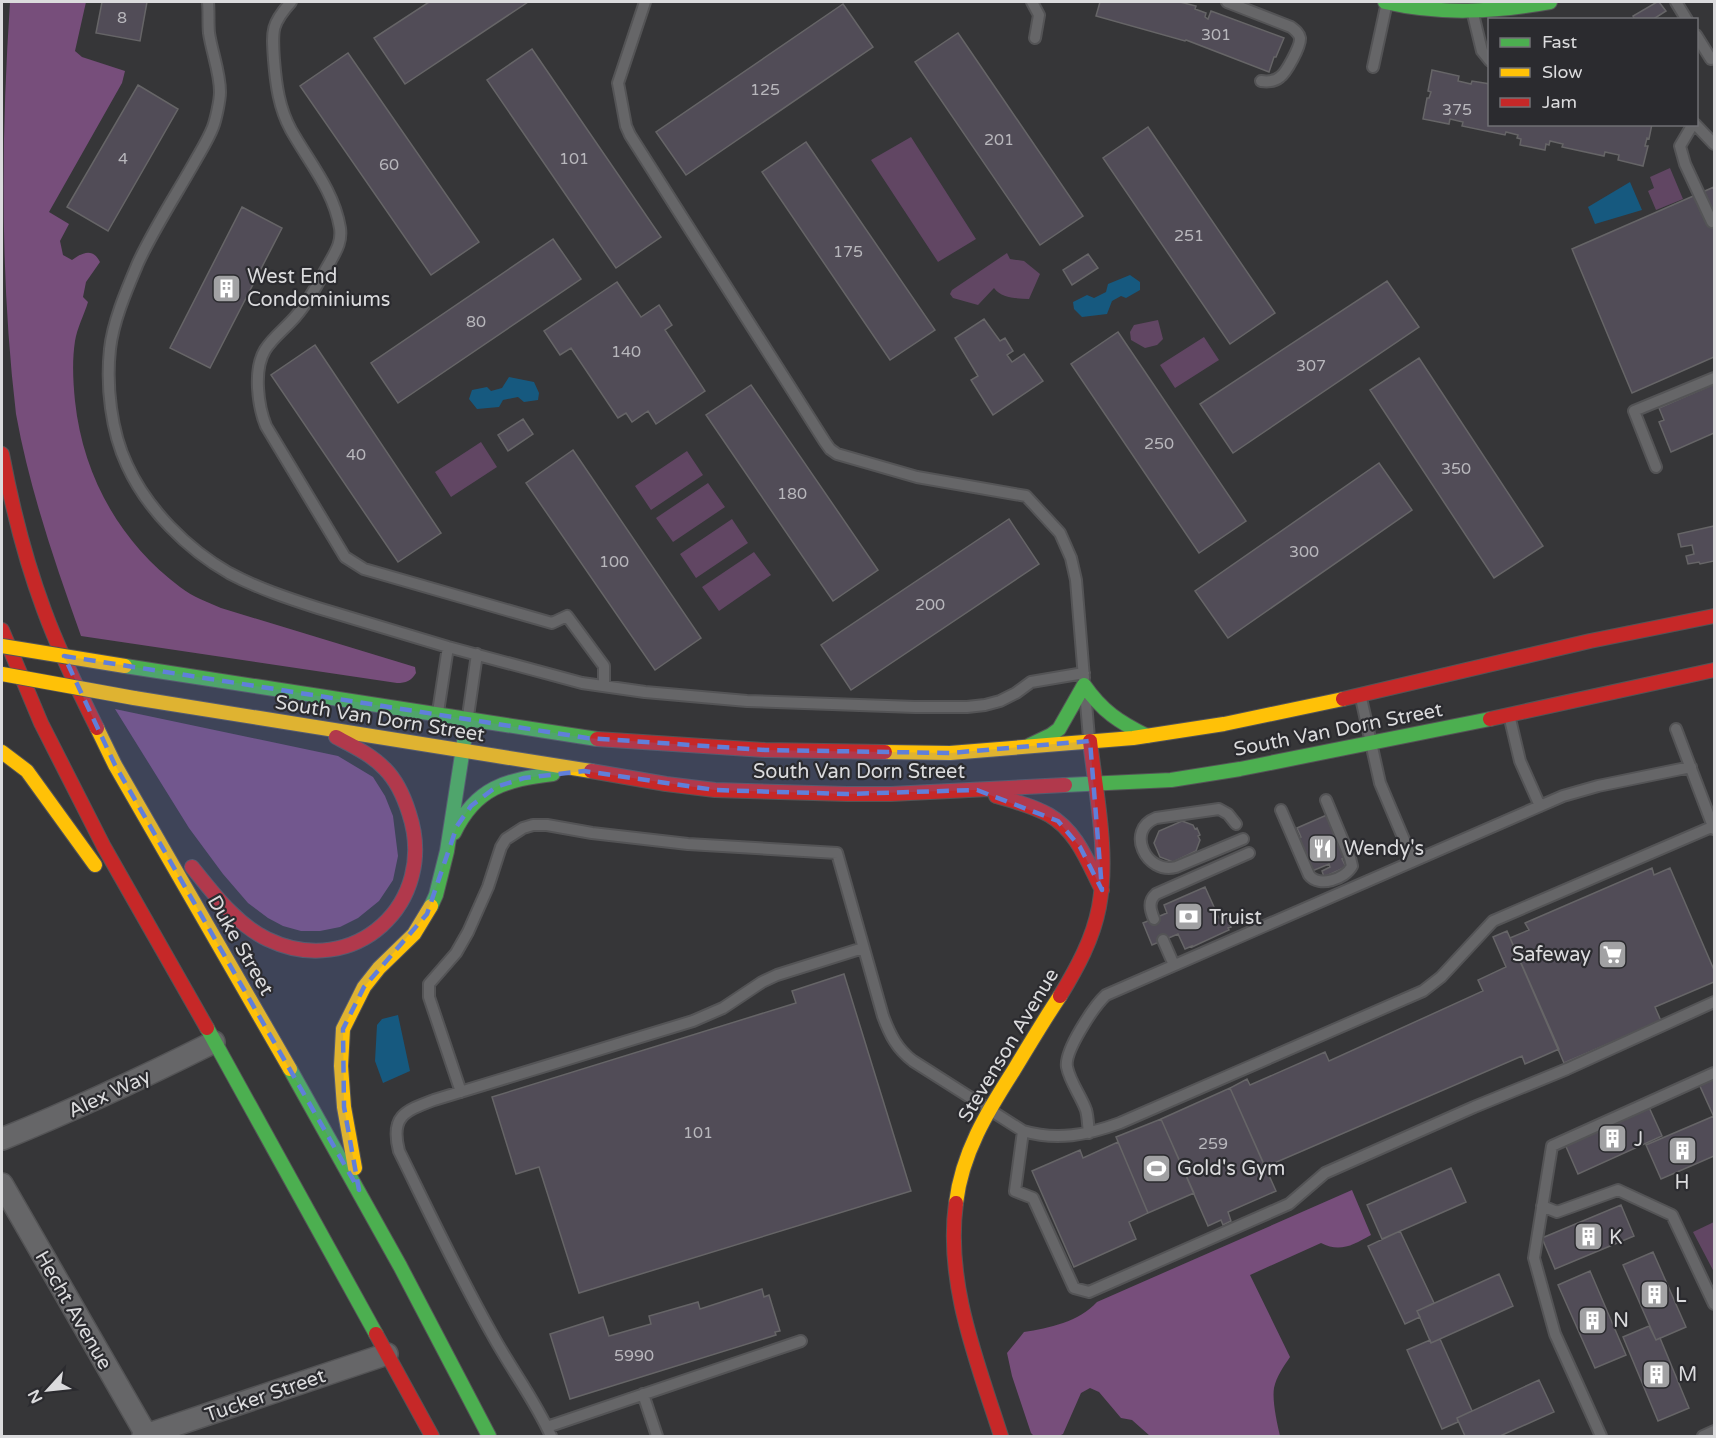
<svg xmlns="http://www.w3.org/2000/svg" width="1716" height="1438" viewBox="0 0 1716 1438" font-family="'Varela Round',sans-serif">
<style>
.green{fill:#614663}
.forest{fill:#774e7b}
.water{fill:#16597f}
.building{fill:#514c57;stroke:#666567;stroke-width:1.5}
.lines{fill:none;stroke-linecap:round;stroke-linejoin:round}
.lane-casing{stroke:#545456;stroke-width:14}
.street-casing{stroke:#545456;stroke-width:24}
.fast-casing{stroke:#545456;stroke-width:16}
.slow-casing{stroke:#545456;stroke-width:16}
.jam-casing{stroke:#545456;stroke-width:16}
.lane{stroke:#666668;stroke-width:10}
.street{stroke:#666668;stroke-width:21}
.fast{stroke:#4caf50;stroke-width:14}
.slow{stroke:#ffc107;stroke-width:14}
.jam{stroke:#c62828;stroke-width:14}
.slow-bridge-casing{stroke:#545456;stroke-width:16;stroke-linecap:butt}
.slow-bridge{stroke:#ffc107;stroke-width:14}
.marked{fill:#607fda;fill-opacity:0.2;stroke:#607fda;stroke-width:4.5;stroke-dasharray:12 8;stroke-linejoin:round}
.labels{text-anchor:middle;stroke-width:4.5;stroke-linejoin:round;paint-order:stroke}
.number-label{font-size:16px;fill:#b8b7bc}
.poi-label{font-size:20px;fill:#dbdbdd;stroke:#2b2b2f;text-anchor:start}
.street-label{font-size:20px;fill:#dbdbdd;stroke:#2b2b2f}
</style>
<rect width="100%" height="100%" fill="#363638"/>
<path class="green" d="M911 137 976 239 938 262 871 160Z
M1670 168 1683 199 1656 210 1648 191 1654 188 1650 177Z
M1007 253 1010 259 1024 261 1040 274 1029 299C1016 298 1002 299 994 288L978 305 953 298 950 294 952 290Z
M1158 320 1163 339 1157 345 1145 348 1131 340 1130 332 1134 325Z
M1204 337 1219 360 1175 388 1160 365Z
M481 442 497 467 451 497 435 472Z
M687 451 703 475 651 510 635 486Z
M708 483 725 507 673 542 656 518Z
M732 519 748 543 696 578 680 554Z
M754 552 771 575 719 611 702 587Z
M1714 1222V1272L1693 1232Z"/>
<path class="forest" d="M10 2H86L75 51 82 57 125 71 122 83 49 212 69 224 60 241 63 255 72 260C83 252 93 248 100 262L86 282 83 297 88 302C84 315 77 328 75 341 72 361 73 381 75 401 83 476 120 542 180 587 193 597 207 602 221 608L415 667 416 673C411 681 406 683 397 683L81 636C55 563 30 491 16 414 0 278 1 138 10 2Z
M115 709 338 756 373 777 385 796 393 816 398 856 393 880 379 901 358 918 340 927 320 931H301L283 926 268 918 248 903 223 874 189 828Z
M1352 1190 1371 1235C1353 1245 1340 1253 1321 1243L1250 1275 1290 1357C1284 1366 1276 1377 1274 1388 1272 1401 1277 1423 1280 1436H1150L1132 1420 1121 1418 1099 1392 1090 1388 1081 1393 1063 1434 1059 1436H1034L1031 1433 1012 1376 1007 1353 1024 1332C1049 1328 1079 1322 1097 1302Z"/>
<path class="water" d="M1630 182 1642 210 1595 224 1588 207Z
M1130 275 1140 282V290L1126 298 1121 296 1112 301 1107 314 1082 317 1074 309 1073 302 1087 295 1094 298 1106 292 1108 284Z
M509 377 534 382 539 393 538 400 524 402 518 397 503 400 499 407 477 409 469 399 472 390 487 387 491 391 502 388Z
M398 1015 410 1071 383 1083 375 1061 377 1025 382 1019Z"/>
<path class="building" d="M102 2H147L140 41 96 33Z
M429 2H528L405 84 374 38Z
M1100 2H1180L1196 6 1195 9 1206 13 1205 17 1208 19 1211 11 1284 38 1276 57H1274L1269 72 1186 40 1185 41 1096 16Z
M1657 2H1659L1666 11 1652 20H1635L1633 16Z
M843 4 873 47 686 175 656 132Z
M958 33 1083 216 1040 245 915 62Z
M532 49 661 237 616 268 487 80Z
M348 53 479 242 431 275 300 86Z
M1432 70 1459 76 1458 81 1471 84 1472 81 1490 84V124H1652L1649 139 1647 138 1645 146H1648L1643 166 1618 160 1619 155 1605 152 1604 156 1562 147 1563 144 1550 141 1549 145 1546 144 1545 150 1520 145 1521 139 1517 138 1518 135 1506 132 1505 135 1462 126 1463 122 1450 119 1449 124 1423 119 1427 98H1429L1431 92 1428 91Z
M138 85 178 109 108 231 67 207Z
M1148 127 1275 313 1230 344 1103 158Z
M806 142 935 330 890 360 762 172Z
M1714 187V357L1632 393 1572 249Z
M242 207 282 228 210 368 170 348Z
M553 239 581 279 398 403 371 363Z
M1088 254 1098 268 1072 285 1063 270Z
M1387 281 1419 327 1233 453 1200 404Z
M617 282 641 317 659 305 672 325 665 330 705 391 656 424 648 411 632 422 626 413 618 418 571 348 560 355 544 331Z
M984 319 1000 341 1005 338 1013 351 1007 355 1012 362 1024 354 1043 381 993 415 971 380 978 376 955 338Z
M1118 332 1246 521 1199 553 1071 364Z
M315 345 441 533 398 562 271 375Z
M1419 358 1543 546 1494 578 1370 390Z
M1714 384V433L1671 452 1659 422 1664 420 1659 408Z
M751 385 878 570 833 601 706 415Z
M523 419 533 434 508 451 498 435Z
M573 450 701 638 655 670 526 483Z
M1379 463 1412 510 1228 638 1195 591Z
M1009 519 1039 564 851 690 821 645Z
M1714 526V561L1700 564 1699 562 1688 564 1686 556 1694 554 1692 545 1681 547 1678 534Z
M1329 814 1347 857 1342 859 1346 867 1324 877 1322 871 1330 867 1329 864 1312 871 1298 838 1301 837 1297 828Z
M1182 821 1193 825 1195 829 1197 828 1200 835 1198 836 1200 840 1196 851 1173 862 1160 857 1154 843 1159 831Z
M1652 868 1654 875 1670 868 1714 970V982L1655 1007 1661 1021 1564 1063 1510 938 1529 930 1525 923Z
M1205 887 1219 918 1226 916 1231 927 1228 928 1229 930 1192 947V946L1185 949 1178 934 1152 945 1143 923 1167 913 1164 905Z
M1507 931 1559 1049 1525 1064 1522 1056 1265 1167 1230 1088 1247 1079 1250 1085 1325 1052 1329 1061 1483 991 1478 980 1506 967 1493 937Z
M844 974 911 1191 579 1293 539 1167 516 1174 492 1097 796 1003 792 991Z
M1714 1077V1115H1713L1699 1084Z
M1230 1088 1276 1191 1228 1212 1231 1221 1223 1225 1221 1220 1208 1226 1161 1119Z
M1648 1105 1662 1136 1578 1174 1564 1142Z
M1714 1116V1156L1661 1179 1646 1145Z
M1161 1119 1194 1193 1148 1213 1116 1137Z
M1118 1142 1148 1213 1129 1222 1136 1239 1074 1267 1032 1171 1080 1150 1083 1158Z
M1451 1168 1466 1202 1382 1239 1367 1205Z
M1621 1205 1634 1236 1555 1269 1542 1238Z
M1400 1231 1434 1303 1417 1311 1420 1317 1405 1324 1368 1246Z
M1653 1252 1686 1327 1656 1340 1623 1265Z
M1590 1271 1626 1355 1595 1368 1558 1285Z
M1499 1274 1513 1306 1431 1343 1417 1311Z
M762 1289 764 1297 769 1295 780 1331 775 1332 776 1335 570 1399 550 1334 603 1317 609 1336 651 1324 649 1316 698 1302 700 1309Z
M1649 1326 1656 1340 1660 1338 1689 1408 1658 1421 1623 1337Z
M1440 1339 1472 1411 1457 1418 1458 1422 1442 1429 1407 1350 1430 1340 1431 1343Z
M1539 1380 1554 1412 1500 1436H1465L1457 1418Z"/>
<g class="lines">
<defs>
<path id="lane" d="M208 2C209 12 208 23 209 33 212 53 220 72 220 92 220 100 216 119 213 127 208 140 200 152 194 163 176 195 153 230 138 263 127 289 113 321 110 349 106 386 111 431 127 465 147 509 187 549 229 573 257 588 287 598 318 608L448 647 582 683 645 692 747 701 915 707H967L985 705 1000 701 1016 693 1031 682 1084 673
M291 2C271 24 272 31 274 60 276 85 279 108 291 130 309 162 334 191 340 228 342 242 336 251 330 262 319 281 310 300 296 316 286 328 273 337 265 350 253 370 258 406 266 426L345 557 364 569 552 623 567 616 604 666V686
M645 2 618 83 626 126 630 135 825 442 830 449 837 454 917 477 1026 496 1060 533 1071 558 1076 580 1084 678
M1032 2 1039 15 1035 38
M1227 2 1291 27C1295 30 1299 33 1300 38 1301 46 1286 73 1280 77 1274 82 1268 82 1261 81
M1676 2 1687 20
M1473 14 1482 51 1490 61
M1696 35 1711 59
M1373 67 1387 2
M1693 124 1680 146 1685 164 1712 222
M1695 124 1714 144
M1656 467 1634 411 1714 378
M1361 698 1380 783 1413 861
M1086 703 1089 738
M438 712 448 647
M468 716 477 654
M1510 719 1520 761 1540 806
M1676 729 1714 829
M1281 810 1309 875C1319 888 1345 879 1352 866L1350 858 1326 800
M1236 824 1228 814 1219 809 1156 818C1125 830 1146 875 1176 867L1243 839
M1154 919C1150 909 1148 901 1156 894L1249 853
M1163 940 1174 965
M461 1092 429 997V984L456 953 468 932 488 887 501 847 506 839 523 828 533 825H547L592 833 688 844 837 853 883 1016C890 1035 897 1049 913 1061L1023 1131C1057 1141 1087 1135 1120 1123L1423 991 1441 977 1493 921 1714 826
M1023 1131 1015 1191 1033 1198 1074 1288 1089 1292 1289 1204 1325 1173 1474 1107 1567 1069 1714 1002
M1089 1133C1088 1126 1088 1117 1086 1110 1081 1096 1070 1082 1067 1067 1064 1051 1094 1006 1106 995L1563 796 1598 786 1691 767
M1542 1206 1557 1212 1618 1190 1672 1215 1714 1304
M643 1394 657 1436
M547 1427 801 1341
M551 1436C535 1400 511 1369 492 1334 458 1274 429 1212 399 1151 390 1116 405 1111 434 1100L693 1021 723 1008 762 982 777 975 863 948
M1601 1436 1555 1334 1534 1258 1552 1146 1714 1073
M1703 1436 1714 1431"/>
<path id="street" d="M2 1139C74 1110 144 1077 214 1042
M2 1184 147 1436
M143 1436 387 1354"/>
<path id="fast" d="M1385 2C1441 15 1494 12 1550 2
M125 666 597 739
M1030 745 1051 735 1059 729 1084 685C1102 711 1119 722 1147 736
M1065 785 1171 780 1240 769 1490 719
M454 833C476 787 506 780 553 774
M431 906 436 895 447 851 466 729
M207 1028 376 1334
M290 1069 400 1266 489 1436"/>
<path id="slow" d="M134 698 591 771
M97 728 115 765 290 1069
M2 752 27 771 95 865
M885 752 950 753 1133 738 1224 724 1343 699
M355 1168 344 1107 341 1066 343 1029 364 987 379 968 414 934 431 906
M956 1203C962 1153 987 1112 1014 1070 1029 1045 1044 1020 1060 996"/>
<path id="jam" d="M2 454C12 507 25 559 44 610 59 651 78 690 97 728
M2 630 41 723 104 847 207 1028
M1343 699 1590 641 1714 616
M1490 719 1714 670
M597 739 765 750 885 752
M591 771 666 784 715 790 847 794H891L1065 785
M996 796C1014 801 1033 806 1049 815 1077 831 1088 863 1102 890
M192 867C213 893 236 924 267 939 354 981 439 903 409 813 404 797 397 781 385 769 372 755 353 746 336 737
M1060 996C1077 968 1093 939 1099 907 1109 853 1096 795 1090 741
M956 1203C945 1283 977 1361 1001 1436
M376 1334 432 1436"/>
</defs>
<use href="#lane" class="lane-casing"/>
<use href="#street" class="street-casing"/>
<use href="#fast" class="fast-casing"/>
<use href="#slow" class="slow-casing"/>
<use href="#jam" class="jam-casing"/>
<use href="#lane" class="lane"/>
<use href="#street" class="street"/>
<use href="#fast" class="fast"/>
<use href="#slow" class="slow"/>
<use href="#jam" class="jam"/>
<defs>
<path id="slow-bridge" d="M2 646 125 666
M2 674 134 698"/>
</defs>
<use href="#slow-bridge" class="slow-bridge-casing"/>
<use href="#slow-bridge" class="slow-bridge"/>
</g>
<path class="marked" d="M64 656 587 738 765 750 950 753 1090 741 1102 890 1080 847 1058 821 977 790 847 794 715 790 584 771 524 778 496 787 471 806 457 826 427 914 364 987 343 1029 344 1107 359 1190 115 765Z"/>
<defs>
<symbol id="building-square" viewBox="-11 -11 22 22"><rect x="-9" y="-9" width="18" height="18" rx="4" fill="#a1a1a3" stroke="#2b2b2f"/><path d="M-4-6H4V6H1V3H-1V6H-4ZM-2.5-4.3h1.7v1.8h-1.7ZM.8-4.3h1.7v1.8H.8ZM-2.5-1h1.7V.8h-1.7ZM.8-1h1.7V.8H.8Z" fill="#fff"/></symbol>
<symbol id="restaurant-square" viewBox="-11 -11 22 22"><rect x="-9" y="-9" width="18" height="18" rx="4" fill="#a1a1a3" stroke="#2b2b2f"/><path d="M-5-6h1v4h1v-4h1v4h1v-4h1v5L-1.5 .5V6h-2V.5L-5-1ZM5-6V6H3V1.5H1.5Q1.5-4 5-6Z" fill="#fff"/></symbol>
<symbol id="bank-square" viewBox="-11 -11 22 22"><rect x="-9" y="-9" width="18" height="18" rx="4" fill="#a1a1a3" stroke="#2b2b2f"/><path d="M-6-4H6V4H-6ZM0-2.3a2.3 2.3 0 1 0 0 4.6a2.3 2.3 0 1 0 0-4.6Z" fill="#fff"/></symbol>
<symbol id="supermarket-square" viewBox="-11 -11 22 22"><rect x="-9" y="-9" width="18" height="18" rx="4" fill="#a1a1a3" stroke="#2b2b2f"/><path d="M-6-5.5h2.5l.6 2H6L4.5 2H-2.5L-4.4-4H-6ZM-1.5 3.2a1.3 1.3 0 1 0 .1 0ZM3 3.2a1.3 1.3 0 1 0 .1 0Z" fill="#fff"/></symbol>
<symbol id="stadium-square" viewBox="-11 -11 22 22"><rect x="-9" y="-9" width="18" height="18" rx="4" fill="#a1a1a3" stroke="#2b2b2f"/><path d="M0-5a6.5 5 0 1 0 0 10a6.5 5 0 1 0 0-10ZM-3.5-1.8h7v3.6h-7Z" fill="#fff"/></symbol>
</defs>
<g fill-rule="evenodd">
<use href="#building-square" x="210" y="272" width="33" height="33"/>
<use href="#restaurant-square" x="1306" y="832" width="33" height="33"/>
<use href="#bank-square" x="1172" y="900" width="33" height="33"/>
<use href="#supermarket-square" x="1596" y="938" width="33" height="33"/>
<use href="#building-square" x="1596" y="1122" width="33" height="33"/>
<use href="#building-square" x="1666" y="1134" width="33" height="33"/>
<use href="#stadium-square" x="1140" y="1152" width="33" height="33"/>
<use href="#building-square" x="1572" y="1220" width="33" height="33"/>
<use href="#building-square" x="1638" y="1278" width="33" height="33"/>
<use href="#building-square" x="1576" y="1304" width="33" height="33"/>
<use href="#building-square" x="1640" y="1358" width="33" height="33"/>
</g>
<g class="labels">
<g class="number-label">
<text x="122" y="23">8</text>
<text x="1216" y="40">301</text>
<text x="765" y="95">125</text>
<text x="1457" y="115">375</text>
<text x="999" y="145">201</text>
<text x="123" y="164">4</text>
<text x="574" y="164">101</text>
<text x="389" y="170">60</text>
<text x="1189" y="241">251</text>
<text x="848" y="257">175</text>
<text x="476" y="327">80</text>
<text x="626" y="357">140</text>
<text x="1311" y="371">307</text>
<text x="1159" y="449">250</text>
<text x="356" y="460">40</text>
<text x="1456" y="474">350</text>
<text x="792" y="499">180</text>
<text x="1304" y="557">300</text>
<text x="614" y="567">100</text>
<text x="930" y="610">200</text>
<text x="698" y="1138">101</text>
<text x="1213" y="1149">259</text>
<text x="634" y="1361">5990</text>
</g>
<g class="poi-label">
<text x="247" y="283">West End<tspan x="247" dy="23">Condominiums</tspan></text>
<text x="1344" y="855">Wendy's</text>
<text x="1209" y="924">Truist</text>
<text x="1591" y="961" text-anchor="end">Safeway</text>
<text x="1634" y="1146">J</text>
<text x="1177" y="1175">Gold's Gym</text>
<text x="1682" y="1189" text-anchor="middle">H</text>
<text x="1609" y="1244">K</text>
<text x="1675" y="1302">L</text>
<text x="1613" y="1327">N</text>
<text x="1678" y="1381">M</text>
</g>
<g class="street-label">
<text transform="translate(380 718) rotate(9)" y="7">South Van Dorn Street</text>
<text transform="translate(1338 729) rotate(-11)" y="7">South Van Dorn Street</text>
<text x="859" y="778">South Van Dorn Street</text>
<text transform="translate(241 945) rotate(60)" y="7">Duke Street</text>
<text transform="translate(1008 1045) rotate(-59)" y="7">Stevenson Avenue</text>
<text transform="translate(109 1093) rotate(-25)" y="7">Alex Way</text>
<text transform="translate(74 1310) rotate(60)" y="7">Hecht Avenue</text>
<text transform="translate(265 1395) rotate(-19)" y="7">Tucker Street</text>
</g>
</g>
<rect width="1716" height="1438" fill="none" stroke="#dbdbdd" stroke-width="6"/>
<rect x="1488" y="18" width="210" height="108" fill="#2b2b2f" stroke="#717175" stroke-width="1.5"/>
<rect x="1500" y="38" width="30" height="9" fill="#4caf50" stroke="#717175" stroke-width="1.5"/>
<text x="1542" y="48" font-size="18" fill="#dbdbdd">Fast</text>
<rect x="1500" y="68" width="30" height="9" fill="#ffc107" stroke="#717175" stroke-width="1.5"/>
<text x="1542" y="78" font-size="18" fill="#dbdbdd">Slow</text>
<rect x="1500" y="98" width="30" height="9" fill="#c62828" stroke="#717175" stroke-width="1.5"/>
<text x="1542" y="108" font-size="18" fill="#dbdbdd">Jam</text>
<g transform="translate(48 1390) rotate(243)" stroke="#2b2b2f" stroke-width="4.5" paint-order="stroke">
<path d="M0-4.5L10 22L0 15L-10 22Z" fill="#dbdbdd"/>
<text y="-9" font-size="16" font-weight="bold" text-anchor="middle" fill="#dbdbdd">N</text>
</g>
</svg>
